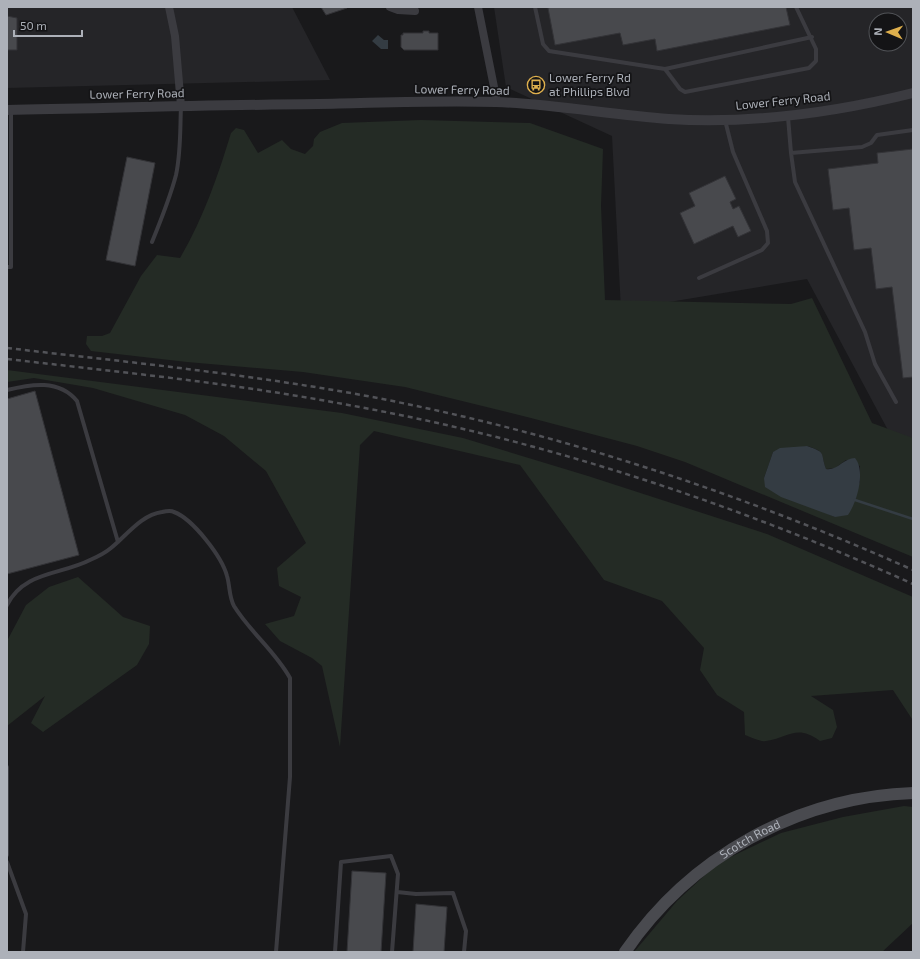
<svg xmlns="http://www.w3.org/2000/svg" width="920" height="959" viewBox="0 0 920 959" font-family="'Exo 2',sans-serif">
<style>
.built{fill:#252528;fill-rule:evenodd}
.green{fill:#242b25;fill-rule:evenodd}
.water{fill:#343c43}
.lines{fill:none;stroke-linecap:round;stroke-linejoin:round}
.stream{stroke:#343c43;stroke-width:2.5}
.building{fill:#48494d;stroke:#333337}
.service{stroke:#3b3b40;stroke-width:4}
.minor{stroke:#3b3b40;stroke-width:8}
.tertiary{stroke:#3b3b40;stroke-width:10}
.secondary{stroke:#494a4f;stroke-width:12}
.rail{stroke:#525358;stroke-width:2.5;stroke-dasharray:5 4;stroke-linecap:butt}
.labels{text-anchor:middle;stroke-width:3.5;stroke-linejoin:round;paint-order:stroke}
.poi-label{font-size:12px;fill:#adb1b9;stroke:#141416;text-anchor:start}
.street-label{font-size:12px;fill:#adb1b9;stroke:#141416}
</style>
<rect width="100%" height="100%" fill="#19191b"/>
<path class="built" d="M7 7H292L330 80 7 88Z
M494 7H913V452L897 447 807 279 621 310 612 136 506 87ZM876 20H900V44H876Z"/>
<path class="green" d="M421 120 530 123 603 149 601 206 605 300 791 304 812 298 872 423 913 438V557L685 462 637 446 531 418 405 387 303 372 187 362 91 351 86 344 87 336H102L110 333 141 276 157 255 180 258C203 219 218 176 231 133L236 128 244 130 258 153 282 140 291 149 305 154 313 146 314 139 320 132 342 123ZM807 446C826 452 820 452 826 469L835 468 846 460 860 466V482L835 517 814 508 764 478 773 452Z
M7 370 342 413 463 438 588 476 767 534 913 597V725L912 719 893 690 811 696 833 710 837 727 832 738 820 741C797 724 790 737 766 741 760 742 751 737 745 735L744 712 717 695 700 670 704 648 662 601 604 580 520 465 374 431 360 445 340 747 322 666 312 658 280 641 265 624 294 616 301 597 279 586 277 568 306 543 266 471 224 436 185 415 93 388 34 378 7 382Z
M78 577 123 617 150 626 149 644 137 665 43 732 31 723 45 696 7 726V641L26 605 49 587Z
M904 806 913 807V923L882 952H634L677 901 718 863 781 833 843 817Z"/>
<path class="water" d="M378 35 384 40H388V49H381L372 41Z
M807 446C827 453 820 452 826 469 837 471 844 458 855 458 866 471 857 502 848 515L835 517 781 497 765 487 764 478 773 452 780 448Z"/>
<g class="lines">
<path class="stream" d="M855 500 913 519"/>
</g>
<path class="building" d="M321 7H347V8L326 15Z
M553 7H786L790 25 657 51 655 39 623 45 620 33 555 45 548 8Z
M7 16 17 18V50H7Z
M423 31H429V33H438V50H404L401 47V35H403V33H423Z
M913 149V377L903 378 892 287 876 289 871 248 854 250 849 208 833 210 828 169 878 163 877 153Z
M127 157 155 163 135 266 106 260Z
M725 176 736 199 730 202 733 209 739 206 751 231 738 237 733 226 694 244 680 213 695 206 689 193Z
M35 391 79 555 7 574V399Z
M352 871 386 873 381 952H347Z
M416 904 447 907 444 952H413Z"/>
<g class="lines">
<path class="service" d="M535 7 543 44 549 51 665 69 680 89 685 92 809 68 816 61V49L796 7
M665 69 812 37
M788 117 791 153
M152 242C161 220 170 198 176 175 181 152 180 129 181 106
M7 267H11V111
M699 278 762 250 768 243 767 231 733 152 725 120
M7 390C31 384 59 379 77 401L118 542
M896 402 875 364 865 332 795 182 791 153 862 147 871 143 877 135 913 130
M7 605C24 571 61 575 90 560 97 557 105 553 111 548 127 535 141 515 162 512 166 511 171 510 174 512 193 519 222 557 227 576 230 586 229 597 234 606 250 632 275 651 290 678V777L276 952
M7 767V855
M7 862 26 914 23 952
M397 892 416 894 453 893 466 931 464 952
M335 952 341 862 391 856 398 874 392 952"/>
<path class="minor" d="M169 7 175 36 181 106
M390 7 398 10 415 11
M478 7 497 102"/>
<path class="tertiary" d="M7 110C111 108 214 105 318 104 377 103 437 100 496 102 554 104 611 115 669 119 751 124 833 113 913 93"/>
<path class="secondary" id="s1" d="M625 952C690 857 797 797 913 793"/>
<path class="rail" d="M7 348C127 362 248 374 367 396 556 432 738 492 913 570
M7 359C119 372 232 383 343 404 540 439 731 502 913 584"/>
</g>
<defs>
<symbol id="bus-ring" viewBox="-11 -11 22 22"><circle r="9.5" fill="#141416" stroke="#dfb04d" stroke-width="1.5"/><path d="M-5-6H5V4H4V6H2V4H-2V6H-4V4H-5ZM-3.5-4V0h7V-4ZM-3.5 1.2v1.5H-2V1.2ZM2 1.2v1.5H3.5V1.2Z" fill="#dfb04d"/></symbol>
</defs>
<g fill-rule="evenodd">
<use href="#bus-ring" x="526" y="75" width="20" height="20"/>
</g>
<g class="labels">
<g class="poi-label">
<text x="549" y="82">Lower Ferry Rd<tspan x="549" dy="14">at Phillips Blvd</tspan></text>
</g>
<g class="street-label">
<text transform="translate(462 90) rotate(1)" y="4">Lower Ferry Road</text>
<text transform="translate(137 94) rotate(-1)" y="4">Lower Ferry Road</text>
<text transform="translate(783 101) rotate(-6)" y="4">Lower Ferry Road</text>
<text dy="4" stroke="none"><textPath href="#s1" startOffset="170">Scotch Road</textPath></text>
</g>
</g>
<rect width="920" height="959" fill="none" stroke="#adb1b9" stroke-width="16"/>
<g transform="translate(888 32) rotate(272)"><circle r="19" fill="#141416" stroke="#515357"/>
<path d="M0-3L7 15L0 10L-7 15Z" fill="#dfb04d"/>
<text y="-6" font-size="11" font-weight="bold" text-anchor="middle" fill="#adb1b9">N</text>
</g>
<path d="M14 30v6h68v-6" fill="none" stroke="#adb1b9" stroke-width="2"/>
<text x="20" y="30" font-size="12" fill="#adb1b9" stroke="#141416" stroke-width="3" paint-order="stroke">50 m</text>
</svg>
